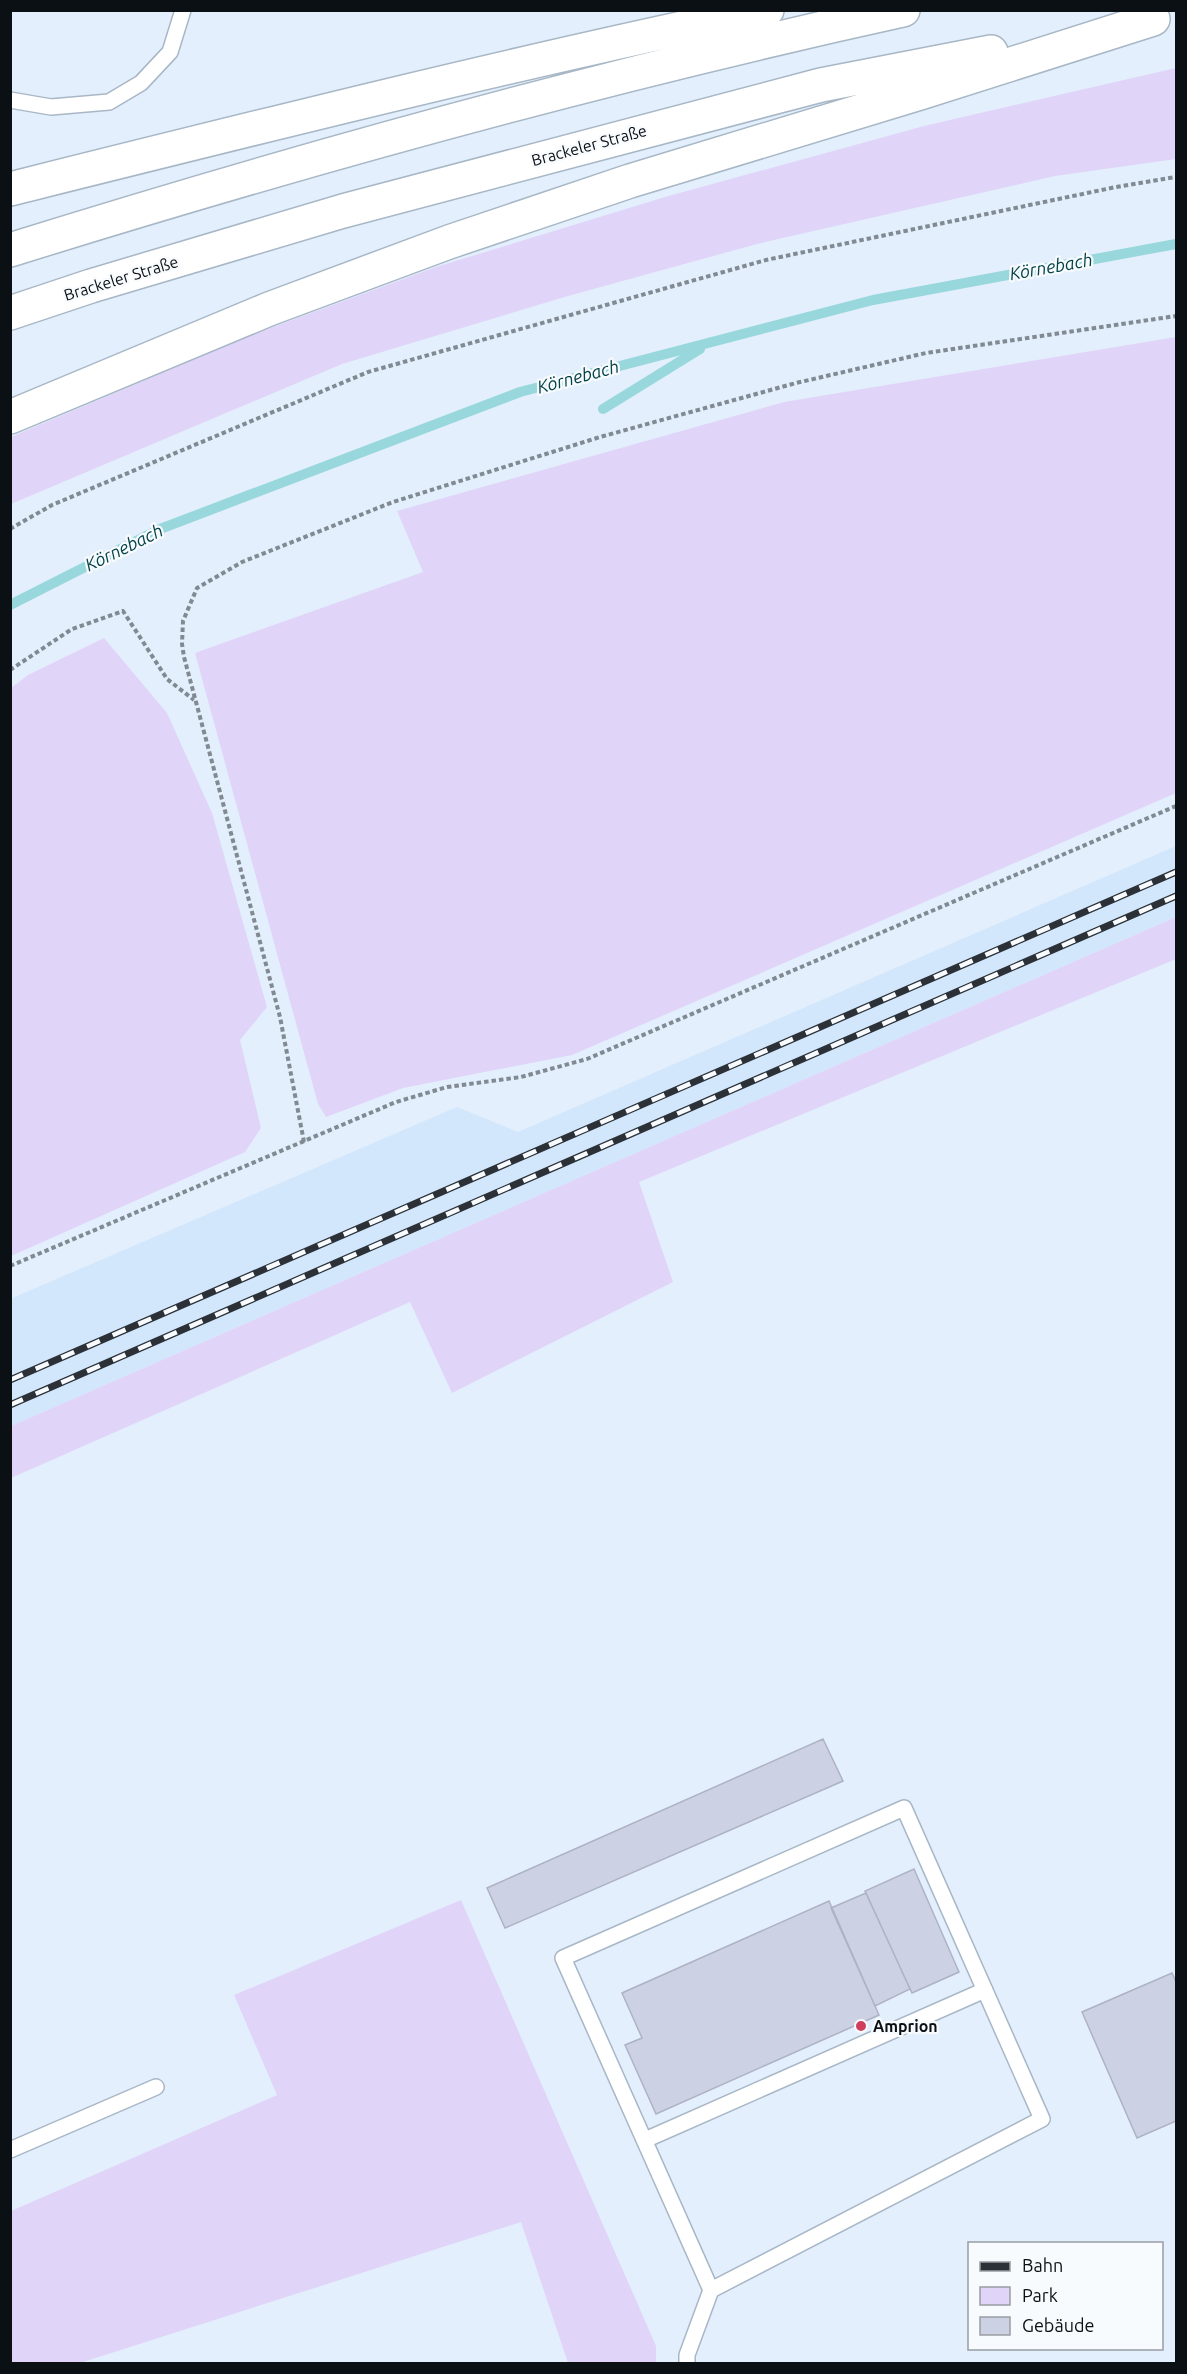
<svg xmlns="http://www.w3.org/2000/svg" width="1187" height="2374" viewBox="0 0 1187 2374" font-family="Ubuntu,sans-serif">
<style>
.built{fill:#d2e6fc}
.green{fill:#e0d5f8}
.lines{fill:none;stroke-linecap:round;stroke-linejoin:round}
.stream{stroke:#98d8dd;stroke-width:10}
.building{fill:#ccd1e4;stroke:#aeb2c5;stroke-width:1.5}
.lane-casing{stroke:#a8b7c6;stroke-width:18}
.highway-casing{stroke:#a8b7c6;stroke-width:36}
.path{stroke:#818a93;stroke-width:4;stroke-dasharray:4.5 3;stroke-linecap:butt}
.lane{stroke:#fff;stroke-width:15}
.highway{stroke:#fff;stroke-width:33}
.rail-casing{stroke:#2b3137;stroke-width:7}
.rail{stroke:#f8fbfe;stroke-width:4.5;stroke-dasharray:14;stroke-linecap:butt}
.poi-dot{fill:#cf3f5d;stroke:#f8fbfe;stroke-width:2}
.labels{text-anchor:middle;stroke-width:4.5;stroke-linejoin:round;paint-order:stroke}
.street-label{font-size:16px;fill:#0b1015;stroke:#f8fbfe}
.poi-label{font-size:16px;font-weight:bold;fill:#0b1015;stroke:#f8fbfe;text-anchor:start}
.water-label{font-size:18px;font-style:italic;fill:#054347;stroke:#f8fbfe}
</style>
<rect width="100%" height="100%" fill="#e3effc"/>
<path class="built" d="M1176 846V917L11 1426 10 1299 457 1107 518 1132Z"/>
<path class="green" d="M1176 68V159L1055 176 757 244 568 296 342 364 11 504V437L254 334 436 267 665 197 924 126Z
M1176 337V793L572 1055 403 1088 326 1117 318 1104 195 653 423 572 397 511 784 402Z
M104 638 167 713 212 813 267 1007 240 1040 261 1128 245 1152 11 1256V688L28 675Z
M1176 917V959L639 1182 673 1282 452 1393 410 1302 11 1478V1426Z
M461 1900 656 2346V2363H568L521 2222 80 2363H11V2211L277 2095 234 1995Z"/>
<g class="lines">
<path class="stream" d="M603 409 700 349
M10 605 160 529 520 392 873 300 1176 244"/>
</g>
<path class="building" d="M823 1739 843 1781 505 1928 487 1888Z
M914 1869 959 1972 912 1993 865 1891Z
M866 1893 910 1989 875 2006 831 1908Z
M829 1901 879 2015 656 2114 625 2045 642 2038 622 1993Z
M1172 1973 1176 1982V2121L1137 2138 1082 2012Z"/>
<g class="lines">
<defs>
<path id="lane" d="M10 100 51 107 109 102 141 83 170 52 183 10
M645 2140 985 1990
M10 2150 156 2087
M687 2364V2355L711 2290 1042 2119 904 1808 563 1958 711 2290"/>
<path id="highway" d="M10 189C262 126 513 63 767 10
M10 250C305 158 602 76 903 10
M10 313 91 286 343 211 821 85 991 52
M10 417 269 309 449 242 630 181 920 93 1153 19"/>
</defs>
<use href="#lane" class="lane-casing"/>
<use href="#highway" class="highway-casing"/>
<path class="path" d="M10 529 52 505 368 372 766 260 1116 187 1176 177
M10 670 72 629 123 611 167 679 194 700
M304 1142 280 1017 184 657 182 644 183 621 197 588 242 562 393 502 600 437 796 383 926 353 1176 316
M10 1266 396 1102 447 1087 521 1077 587 1059 1176 806"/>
<use href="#lane" class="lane"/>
<use href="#highway" class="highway"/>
<defs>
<path id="rail" d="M10 1380 1176 872
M10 1405 1176 896"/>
</defs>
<use href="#rail" class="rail-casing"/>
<use href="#rail" class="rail"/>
</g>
<circle class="poi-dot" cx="861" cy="2026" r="6"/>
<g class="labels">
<g class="street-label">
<text transform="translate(589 145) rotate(-15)" y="6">Brackeler Straße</text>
<text transform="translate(121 278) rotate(-17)" y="6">Brackeler Straße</text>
</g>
<g class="poi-label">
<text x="873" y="2032">Amprion</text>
</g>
<g class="water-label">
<text transform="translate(1051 267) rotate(-10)" y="6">Körnebach</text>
<text transform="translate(578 377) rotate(-15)" y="6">Körnebach</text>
<text transform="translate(124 548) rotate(-26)" y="6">Körnebach</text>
</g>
</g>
<rect width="1187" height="2374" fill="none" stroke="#0b1015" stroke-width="24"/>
<rect x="968" y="2242" width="195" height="108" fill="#f8fbfe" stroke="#999da1" stroke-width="1.5"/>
<rect x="980" y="2262" width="30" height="9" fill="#2b3137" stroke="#999da1" stroke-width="1.5"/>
<text x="1022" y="2272" font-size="18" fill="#0b1015">Bahn</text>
<rect x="980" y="2287" width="30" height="18" fill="#e0d5f8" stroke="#999da1" stroke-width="1.5"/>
<text x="1022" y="2302" font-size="18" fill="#0b1015">Park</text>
<rect x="980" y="2317" width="30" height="18" fill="#ccd1e4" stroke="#999da1" stroke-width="1.5"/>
<text x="1022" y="2332" font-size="18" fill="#0b1015">Gebäude</text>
</svg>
